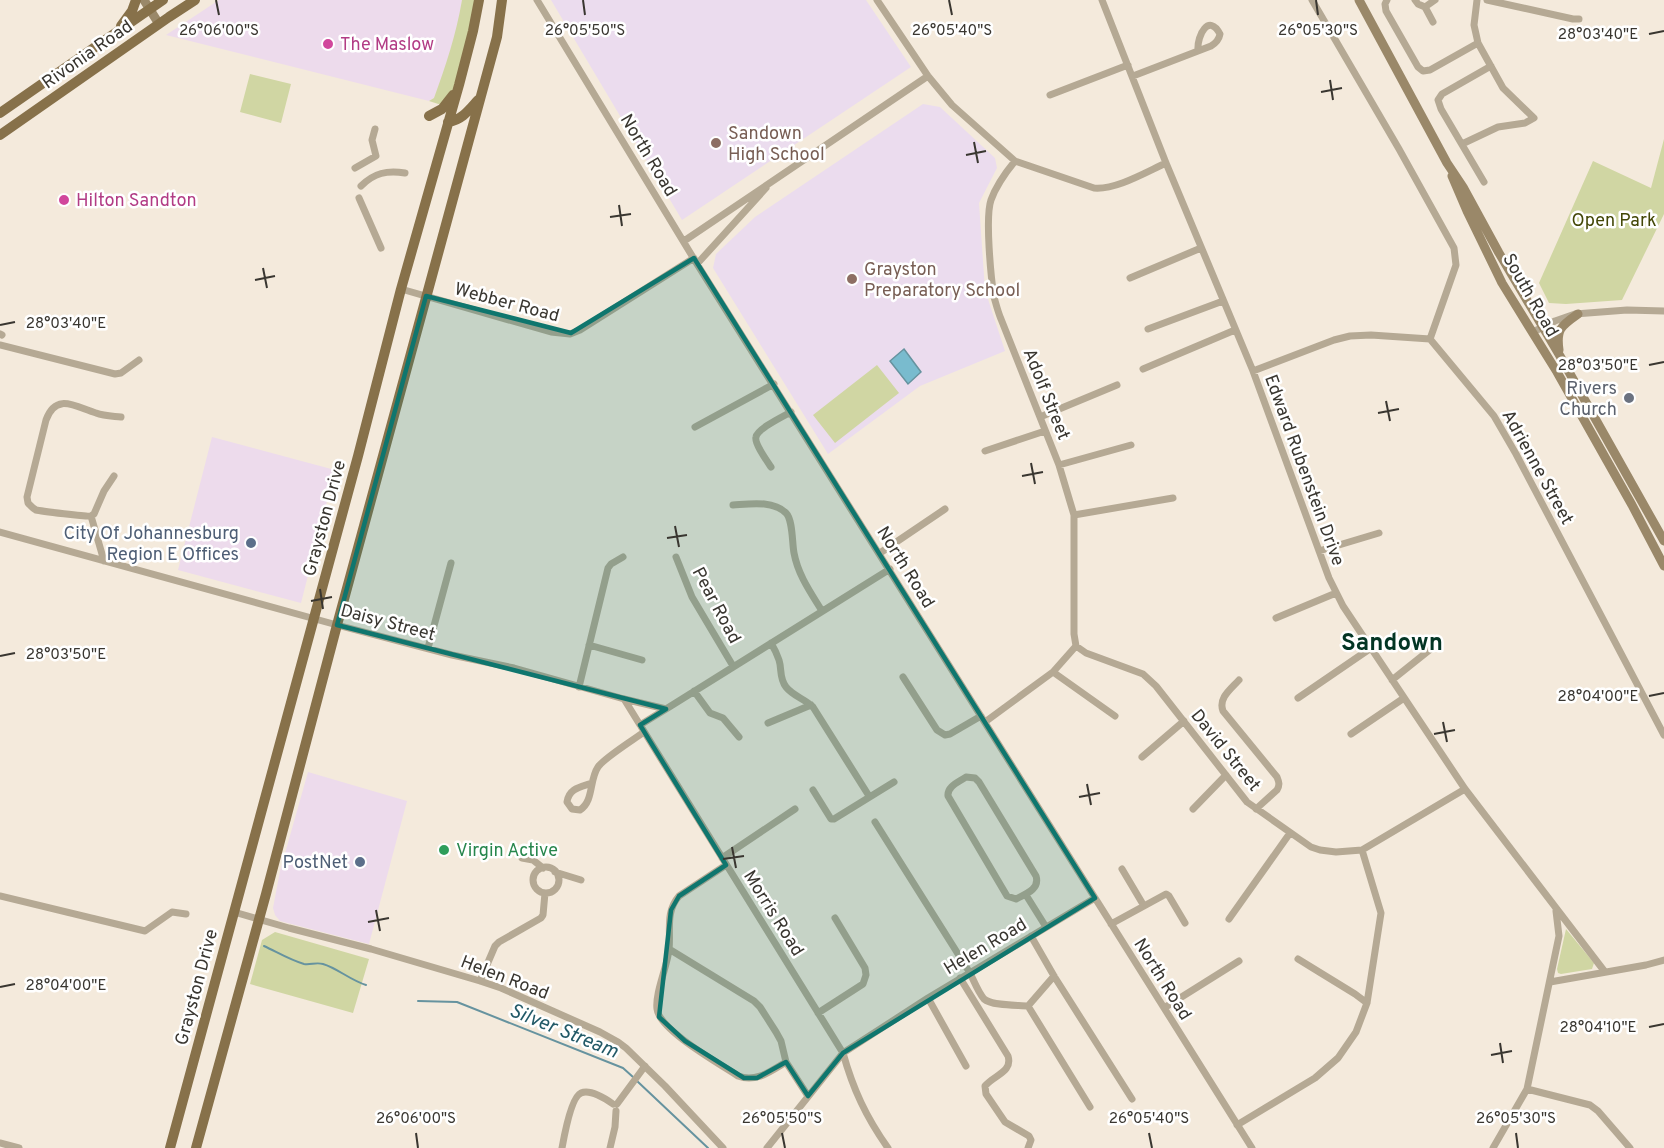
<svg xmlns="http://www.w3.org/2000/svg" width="1664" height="1148" viewBox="0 0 1664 1148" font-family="Overpass,sans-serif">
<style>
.commercial{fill:#eddbec}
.education{fill:#ebdcee}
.green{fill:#d0d6a3}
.water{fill:#79bbce;stroke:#66939f;stroke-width:1.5}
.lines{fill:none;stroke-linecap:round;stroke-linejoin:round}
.stream{stroke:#66939f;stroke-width:2}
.street{stroke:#b5a994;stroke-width:7}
.secondary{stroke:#9a8869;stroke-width:9}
.primary{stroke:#87714a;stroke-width:10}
.marked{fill:#0f766e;fill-opacity:0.2;stroke:#0f766e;stroke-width:4.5;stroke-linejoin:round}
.ticks{fill:none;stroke:#393630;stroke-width:2}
.hotel-dot{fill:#d1479c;stroke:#fff;stroke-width:2}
.education-dot{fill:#8d6e63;stroke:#fff;stroke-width:2}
.worship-dot{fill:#6b7280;stroke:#fff;stroke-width:2}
.service-dot{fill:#5c6f8a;stroke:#fff;stroke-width:2}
.leisure-dot{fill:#2e9e5b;stroke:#fff;stroke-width:2}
.labels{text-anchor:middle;stroke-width:5;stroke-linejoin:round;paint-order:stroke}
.hotel-label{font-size:18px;fill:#b23c85;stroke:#fff;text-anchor:start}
.street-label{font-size:18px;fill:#393630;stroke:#fff}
.education-label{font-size:18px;fill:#785e54;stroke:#fff;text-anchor:start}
.park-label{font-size:18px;fill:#434706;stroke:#fff}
.worship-label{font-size:18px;fill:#5b616d;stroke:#fff;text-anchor:end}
.service-label{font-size:18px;fill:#4e5e75;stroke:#fff;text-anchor:end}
.leisure-label{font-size:18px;fill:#27864d;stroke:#fff;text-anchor:start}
.water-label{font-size:20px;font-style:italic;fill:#235a68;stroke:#fff}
.district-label{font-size:24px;font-weight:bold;fill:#033524;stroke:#fff}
.ticks-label{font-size:15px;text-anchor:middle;fill:#393630;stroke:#fff;stroke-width:5;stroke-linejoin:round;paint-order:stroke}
</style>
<rect width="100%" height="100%" fill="#f4eadc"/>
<path class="commercial" d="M219 0H462L457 32 443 75 434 98 429 101 166 35Z
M212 437 335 470 301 603 178 570Z
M308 772 407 801 369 944 280 921 275 915 273 908 280 871Z"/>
<path class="education" d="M551 0H866L911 67 682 220Z
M923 104 940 107 995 158 997 168 979 203 985 290 1005 351 920 386 828 454 713 268 716 254 755 217Z"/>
<path class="green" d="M462 0H479L454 109 429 101 434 98C446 65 456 35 462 0Z
M250 74 291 84 281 123 240 112Z
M1664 139V214L1622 300 1566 304 1549 303 1539 283 1593 161 1651 188Z
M877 365 899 393 835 443 813 415Z
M1566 929 1594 963 1592 969 1561 974 1558 973 1557 969Z
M275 932 369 959 353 1013 250 984 262 940Z"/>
<path class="water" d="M904 349 921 372 908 384 890 361Z"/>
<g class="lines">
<path class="stream" d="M264 946C277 952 290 960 304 964 311 965 316 962 323 964 337 968 350 980 366 985
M418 1001 457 1002 623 1068 633 1077
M637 1081 708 1148"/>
<path class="street" d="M537 0 697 264 1252 1148
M877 0 928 76 952 105 1015 161 1094 188C1116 190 1146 172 1166 163
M1102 0 1166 163 1253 371 1329 578 1343 606 1465 789 1605 972
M1312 0 1399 149 1454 248 1456 265 1430 339
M1387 0 1385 4 1386 11 1418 67 1423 71 1430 70 1478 43
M1415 0 1418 4 1425 7 1435 0
M1487 0 1573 19H1579
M1425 7 1433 22
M1133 76 1211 46C1216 43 1219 40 1220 34 1209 13 1197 35 1198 50
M1050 95 1128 65
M1462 144 1498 127 1525 123 1534 118 1503 88 1478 43 1474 25 1477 0
M1015 161C1006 172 996 186 991 200 985 217 991 278 994 297 996 304 998 312 1001 319L1059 465 1074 515V634L1076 646
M355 168 376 156 372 140 375 129
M1484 182 1441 109 1438 100 1442 94 1491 66
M361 186C374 173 387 170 405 173
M359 198 381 248
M684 241 928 76
M697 264 766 188
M1130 278 1201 248
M401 289 551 332 570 334 580 330 694 258
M1148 329 1223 301
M1533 332 1555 321 1575 314 1627 310 1664 311
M0 334 2 335
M1430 339 1494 416 1516 454 1664 735
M0 345 115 374 121 373 139 360
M1143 369 1235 330
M1253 371 1334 340 1350 336 1371 335 1430 339
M1040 417 1117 385
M695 427 774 384
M985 451 1045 431
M1059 465 1131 445
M771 467C767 461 754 443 756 437 757 429 784 416 791 412
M733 505C749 504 773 500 786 513 793 520 792 543 794 553 798 575 811 593 822 611
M1074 515 1173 498
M91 516C88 517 40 511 36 510 32 508 31 506 28 503L27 497 46 420C56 392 76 407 96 413 104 416 112 416 121 417
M91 516 94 514 104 491 114 476
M91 516 104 561
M0 532 337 625 452 655 514 668 624 699 666 709 890 569
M1319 551 1379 533
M880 553 945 509
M676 557 692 597 733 666
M1276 618 1336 593
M771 643C774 648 777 654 779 660 782 669 779 678 786 687 793 696 805 699 813 707L869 796
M589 645 642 660
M428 648 451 563
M1053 672 1115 716
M903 677 937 730 945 735 950 734 981 716
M1239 680C1231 689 1218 698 1223 711L1277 777C1279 782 1280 785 1277 790L1256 809
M1392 680 1437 644
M579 687 608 568 611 564 623 557
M694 691 710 713 723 718 739 737
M1298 698 1371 648
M624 699 843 1053C853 1089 866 1117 888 1148
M985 722 1053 672 1076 646 1086 653 1143 674 1156 686 1247 802 1311 847 1320 850 1336 852 1362 850 1465 789
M768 723 811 705
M640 725 666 709
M1351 734 1404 698
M1142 757 1184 721
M966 777 975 778 979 782 1036 876C1040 889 1026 894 1016 899L1007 896 948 796C947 786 959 782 966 777Z
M592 783C581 787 569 788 567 802L572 809 580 810C594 801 589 780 598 767 604 758 633 740 644 732
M813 790 831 819H834L894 782
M1193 809 1226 775
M875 822 970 973C974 981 978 992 984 999 992 1006 1017 1005 1028 1006
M522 858 533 860 543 868
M722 858 795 809
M726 865 679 896C665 912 671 931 669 950 667 967 655 993 657 1009 659 1030 720 1064 738 1076 756 1083 771 1071 786 1062
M533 880a13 13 0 1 1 26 0a13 13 0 1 1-26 0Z
M1122 869 1144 906
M555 872 581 880
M1026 895 1046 927
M0 896 145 931 172 912 186 914
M234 912 289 928 371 949 480 981 501 988 600 1032 618 1042 626 1048 665 1086 723 1148
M1229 919 1290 833
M1111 924 1166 894 1169 896 1185 923
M1031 936 1054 976 1132 1099
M669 949 754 1001 760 1007 776 1032 781 1041 786 1062 808 1096
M1298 959 1355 994 1367 1003
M960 978 1008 1056C1013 1072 994 1075 985 1086L986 1094 1005 1122 1029 1136 1031 1140 1028 1148
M480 981 495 946 499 942 541 918 543 915 545 893
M1550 982 1646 965 1664 960
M928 998 966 1066
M1028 1006 1090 1107
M1028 1006 1054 976
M1164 1008 1239 961
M818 1013 863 984 866 975 865 968 835 918
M1527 1089 1590 1105 1598 1111 1630 1148
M617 1104 645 1066
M1237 1125 1315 1078 1338 1058 1356 1032 1367 1003 1381 913 1362 850
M0 1143 19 1148
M562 1148C564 1137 571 1097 581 1093 590 1089 606 1099 613 1104
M610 1148 615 1127 616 1111
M767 1148 843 1053 928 998 1095 898
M1493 1148 1527 1089 1559 936 1556 911"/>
<path class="secondary" d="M144 0 159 24
M1359 0 1447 163 1463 187 1499 253 1560 356 1664 541
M1452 176 1467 211 1502 283 1557 372 1632 505 1664 566
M1559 350C1556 329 1561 326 1578 314"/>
<path class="primary" d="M121 26 132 11 136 0
M0 113 163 0
M429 116 442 109 453 95
M448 122C462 120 469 110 478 100
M0 135 169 17 195 0
M170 1148 358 456 401 289 459 85 473 31 479 0
M196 1148 266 894 337 625 497 37 502 0"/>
</g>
<path class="marked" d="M694 258 1095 898 843 1053 808 1096 786 1062 757 1078H744L685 1041 659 1017 671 910 679 896 726 865 640 725 666 709 337 625 426 296 571 333Z"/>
<path class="ticks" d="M216 0 219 15M583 0 585 15M949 0 952 15M1316 0 1318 15M1649 34 1664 31M1330 80 1333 100M1321 92 1342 88M974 142 978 163M966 155 986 151M619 205 622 226M610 217 631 214M263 268 267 288M255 280 275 276M0 325 15 322M1649 365 1664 362M1386 401 1390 421M1378 413 1399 409M1031 463 1035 484M1022 476 1043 472M675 526 679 547M667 538 687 535M320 589 323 609M311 601 332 597M0 656 15 653M1649 696 1664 693M1443 722 1447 742M1434 734 1455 730M1087 784 1091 805M1079 797 1100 793M732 847 736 868M723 859 744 856M376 910 380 931M368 922 389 918M0 987 15 984M1649 1027 1664 1024M1500 1043 1503 1063M1491 1055 1512 1051M416 1133 418 1148M782 1133 785 1148M1149 1133 1152 1148M1516 1133 1518 1148"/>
<g class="hotel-dot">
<circle cx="328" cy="44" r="6"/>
<circle cx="64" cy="200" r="6"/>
</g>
<g class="education-dot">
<circle cx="716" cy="143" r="6"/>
<circle cx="852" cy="279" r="6"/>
</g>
<circle class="worship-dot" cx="1629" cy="398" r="6"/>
<g class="service-dot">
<circle cx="251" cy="543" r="6"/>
<circle cx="360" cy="862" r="6"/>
</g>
<circle class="leisure-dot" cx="444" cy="850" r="6"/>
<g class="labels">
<g class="hotel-label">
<text x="340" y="50">The Maslow</text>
<text x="76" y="206">Hilton Sandton</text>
</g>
<g class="street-label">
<text transform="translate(87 54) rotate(-35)" y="6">Rivonia Road</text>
<text transform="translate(649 155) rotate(59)" y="6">North Road</text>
<text transform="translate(1531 295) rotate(60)" y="6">South Road</text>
<text transform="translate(507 302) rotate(15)" y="6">Webber Road</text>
<text transform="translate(1047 394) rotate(68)" y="6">Adolf Street</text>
<text transform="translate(1538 467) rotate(61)" y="6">Adrienne Street</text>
<text transform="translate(1305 470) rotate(70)" y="6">Edward Rubenstein Drive</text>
<text transform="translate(324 518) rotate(-75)" y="6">Grayston Drive</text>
<text transform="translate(906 567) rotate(58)" y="6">North Road</text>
<text transform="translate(717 605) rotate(62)" y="6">Pear Road</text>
<text transform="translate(388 622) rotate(15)" y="6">Daisy Street</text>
<text transform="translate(1226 750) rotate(51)" y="6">David Street</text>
<text transform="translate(774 913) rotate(58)" y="6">Morris Road</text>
<text transform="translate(985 946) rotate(-31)" y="6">Helen Road</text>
<text transform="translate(505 977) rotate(21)" y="6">Helen Road</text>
<text transform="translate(1163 979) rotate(58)" y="6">North Road</text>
<text transform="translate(196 987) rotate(-75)" y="6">Grayston Drive</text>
</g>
<g class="education-label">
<text x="728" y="139">Sandown<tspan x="728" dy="21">High School</tspan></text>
<text x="864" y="275">Grayston<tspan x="864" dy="21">Preparatory School</tspan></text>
</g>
<g class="park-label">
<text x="1614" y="226">Open Park</text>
</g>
<g class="worship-label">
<text x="1617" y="394">Rivers<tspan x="1617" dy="21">Church</tspan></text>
</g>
<g class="service-label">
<text x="239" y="539">City Of Johannesburg<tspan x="239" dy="21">Region E Offices</tspan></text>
<text x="348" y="868">PostNet</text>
</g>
<g class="leisure-label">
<text x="456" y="856">Virgin Active</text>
</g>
<g class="water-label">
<text transform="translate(564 1030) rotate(22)" y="7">Silver Stream</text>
</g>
<g class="district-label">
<text x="1392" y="650">Sandown</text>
</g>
</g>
<g class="ticks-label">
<text x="219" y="35">26°06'00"S</text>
<text x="585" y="35">26°05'50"S</text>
<text x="952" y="35">26°05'40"S</text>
<text x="1318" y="35">26°05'30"S</text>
<text x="1598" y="39">28°03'40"E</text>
<text x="66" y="328">28°03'40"E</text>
<text x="1598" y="370">28°03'50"E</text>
<text x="66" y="659">28°03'50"E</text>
<text x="1598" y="701">28°04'00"E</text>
<text x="66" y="990">28°04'00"E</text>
<text x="1598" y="1032">28°04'10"E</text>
<text x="416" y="1123">26°06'00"S</text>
<text x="782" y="1123">26°05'50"S</text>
<text x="1149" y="1123">26°05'40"S</text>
<text x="1516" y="1123">26°05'30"S</text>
</g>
</svg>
